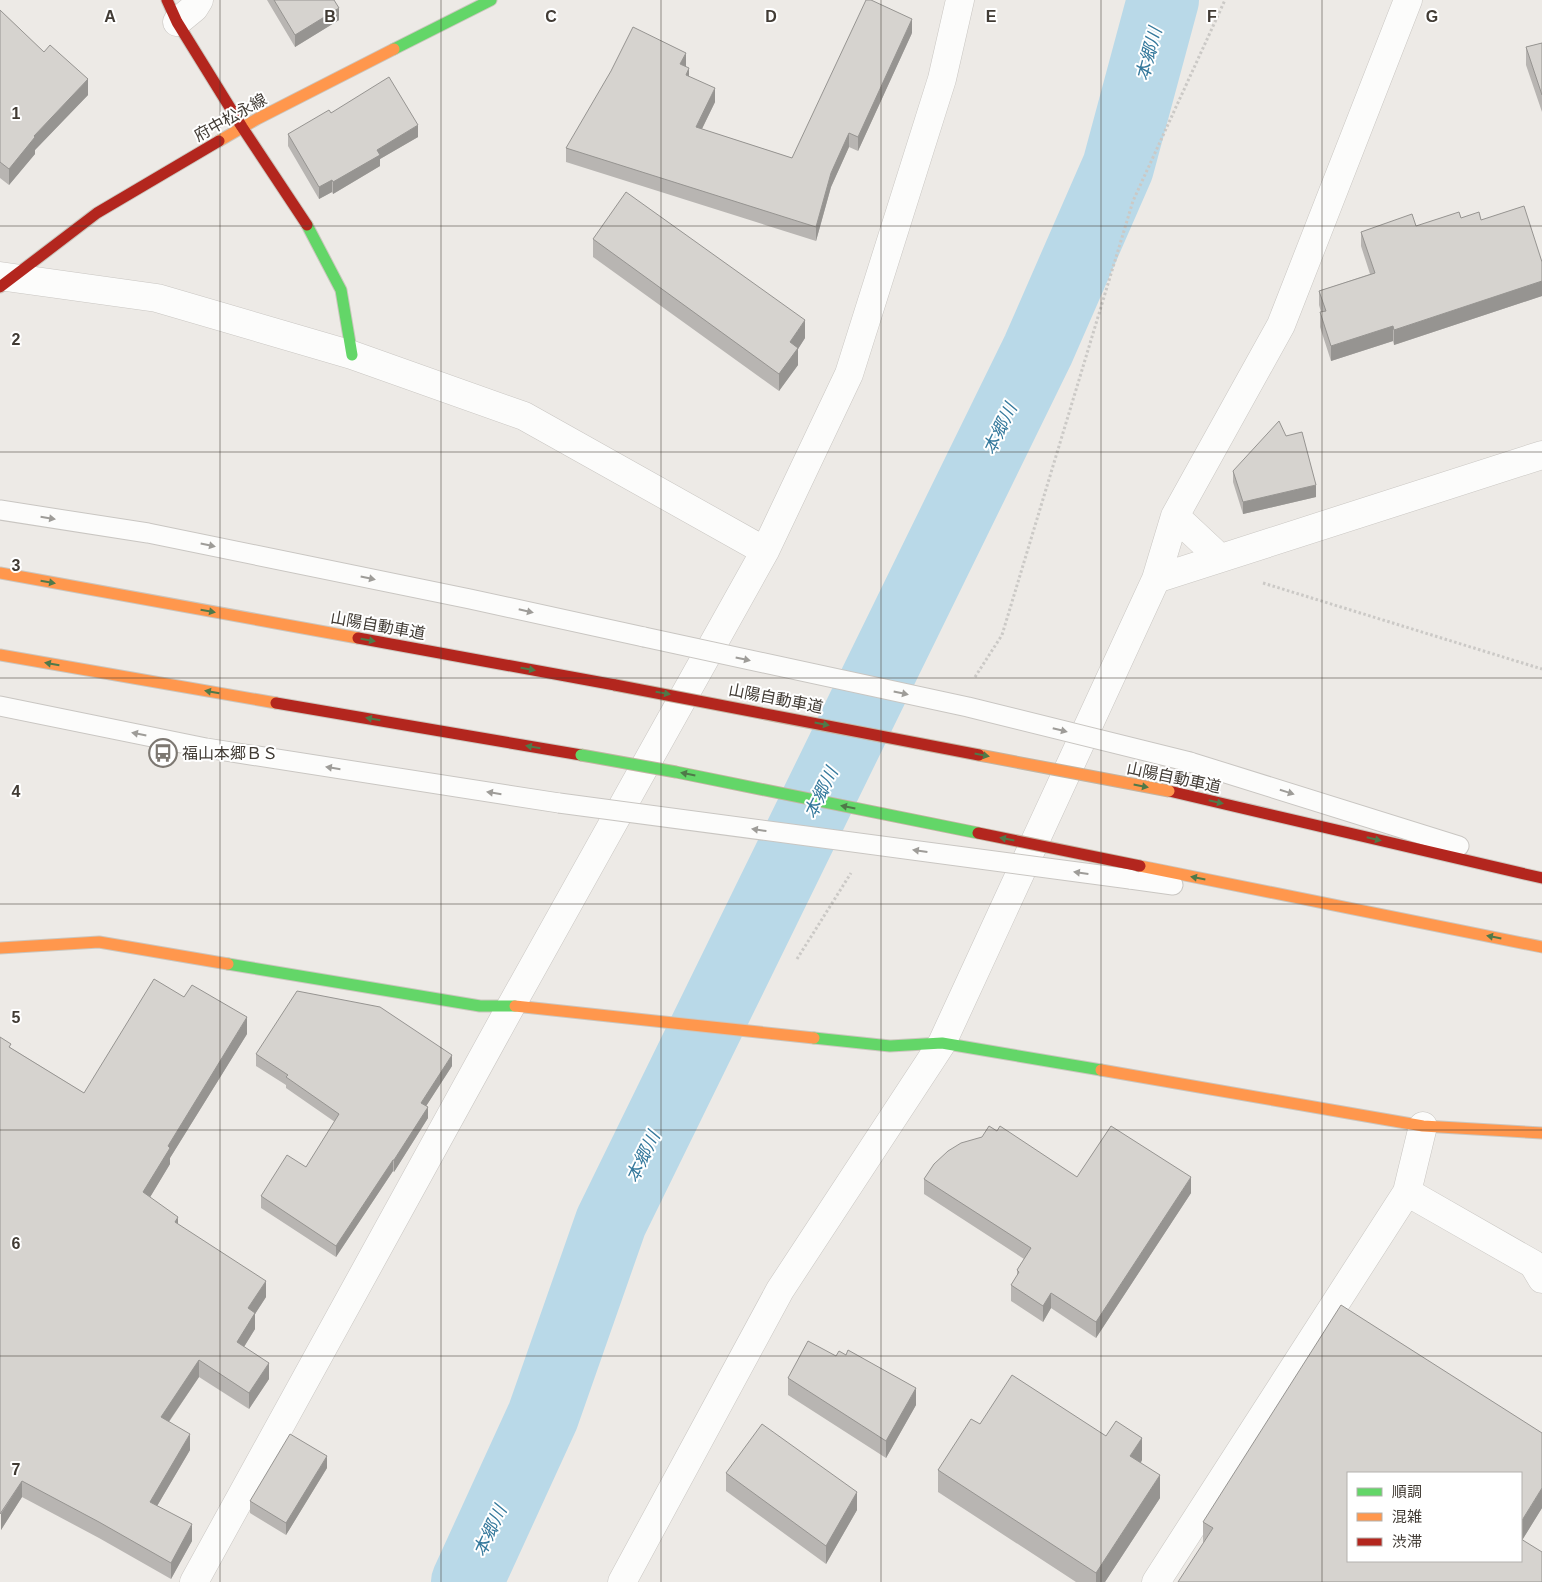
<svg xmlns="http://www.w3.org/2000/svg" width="1542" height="1582" viewBox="0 0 1542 1582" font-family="Arial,'Noto Sans JP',sans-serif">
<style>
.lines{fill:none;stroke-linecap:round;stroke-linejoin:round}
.river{stroke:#b9d9e8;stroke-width:72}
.lane-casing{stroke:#c9c6c2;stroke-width:21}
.street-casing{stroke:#c9c6c2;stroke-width:29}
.fast-casing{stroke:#cbc6be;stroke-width:13}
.slow-casing{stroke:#cbc6be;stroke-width:13}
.jam-casing{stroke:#cbc6be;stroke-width:13}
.path{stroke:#cbc9c6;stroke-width:3;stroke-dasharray:2.5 2.5;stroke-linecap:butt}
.lane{stroke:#fcfcfb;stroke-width:19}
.street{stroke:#fcfcfb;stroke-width:28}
.fast{stroke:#63d668;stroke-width:11}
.slow{stroke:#ff974d;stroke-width:11}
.jam{stroke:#b3261e;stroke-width:11}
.lane-bridge-casing{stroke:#c9c6c2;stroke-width:21;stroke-linecap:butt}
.fast-bridge-casing{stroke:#c3b5a3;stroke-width:13;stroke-linecap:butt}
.slow-bridge-casing{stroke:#c3b5a3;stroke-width:13;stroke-linecap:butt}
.jam-bridge-casing{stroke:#c3b5a3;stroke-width:13;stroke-linecap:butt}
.lane-bridge{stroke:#fcfcfb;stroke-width:19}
.fast-bridge{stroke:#63d668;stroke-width:11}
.slow-bridge{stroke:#ff974d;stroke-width:11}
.jam-bridge{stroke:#b3261e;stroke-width:11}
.wall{fill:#b8b5b2}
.shaded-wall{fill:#969491}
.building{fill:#d6d3cf;stroke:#969491}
.oneway{fill:#9e9c98}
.oneway2{fill:#4f7949}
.grid{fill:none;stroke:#413b34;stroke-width:1;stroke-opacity:0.55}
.labels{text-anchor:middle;stroke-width:4;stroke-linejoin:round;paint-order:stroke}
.street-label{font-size:16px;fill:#413b34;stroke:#fff}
.poi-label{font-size:16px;fill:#413b34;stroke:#fff;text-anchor:start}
.water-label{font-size:18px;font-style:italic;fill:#35799c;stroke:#fff}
.grid-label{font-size:16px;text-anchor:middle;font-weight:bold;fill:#413b34;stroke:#fff;stroke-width:4;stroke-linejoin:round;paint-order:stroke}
</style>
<rect width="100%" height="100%" fill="#edeae6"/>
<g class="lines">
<path class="river" d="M467 1582 543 1416 611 1222 1038 350 1118 167 1163 0"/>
<defs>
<path id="lane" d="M0 510 148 533 470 599 644 637
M0 706 206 748 559 803
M1190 762 1459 846
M1130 879 1173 885"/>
<path id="street" d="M177 22 194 8 199 0
M0 276 157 298 352 355 524 416 765 551
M1175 516 1220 558
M1156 579 1542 455
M1407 1192 1533 1264 1542 1279
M194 1582 511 1006 765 551 849 374 942 79 960 0
M622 1582 780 1290 942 1043 1156 579 1175 516 1281 325 1408 0
M1156 1582 1407 1192 1423 1126"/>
<path id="fast" d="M394 49 491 0
M307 225 341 290 352 355
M228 964 480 1006H515
M814 1038 890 1046 942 1043 1101 1070"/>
<path id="slow" d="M219 141 257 119 394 49
M0 573 358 638
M0 655 276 703
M1140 866 1542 947
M0 948 99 942 228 964
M515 1006 814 1038
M1101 1070 1423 1126 1542 1133"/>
<path id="jam" d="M167 0 177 22 242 127 307 225
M0 287 97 213 219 141
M358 638 615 685
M276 703 581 755
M1169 791 1542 878"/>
</defs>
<use href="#lane" class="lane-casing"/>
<use href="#street" class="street-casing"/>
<use href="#fast" class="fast-casing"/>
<use href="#slow" class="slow-casing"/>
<use href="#jam" class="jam-casing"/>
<path class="path" d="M1263 583 1542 669
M975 677 1002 635 1133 201 1225 0
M797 959 851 873"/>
<use href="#lane" class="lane"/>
<use href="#street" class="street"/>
<use href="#fast" class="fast"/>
<use href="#slow" class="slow"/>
<use href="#jam" class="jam"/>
<defs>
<path id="lane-bridge" d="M644 637 968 707 1190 762
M559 803 1130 879"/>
<path id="fast-bridge" d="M581 755 676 772 978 833"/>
<path id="slow-bridge" d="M979 755 1169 791"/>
<path id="jam-bridge" d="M615 685 979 755
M978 833 1140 866"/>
</defs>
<use href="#lane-bridge" class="lane-bridge-casing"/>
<use href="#fast-bridge" class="fast-bridge-casing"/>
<use href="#slow-bridge" class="slow-bridge-casing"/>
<use href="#jam-bridge" class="jam-bridge-casing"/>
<use href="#lane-bridge" class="lane-bridge"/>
<use href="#fast-bridge" class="fast-bridge"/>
<use href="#slow-bridge" class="slow-bridge"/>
<use href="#jam-bridge" class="jam-bridge"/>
</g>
<path class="wall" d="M267 0H334L339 20 295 47Z
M0 10 88 95 35 150V154L9 185 0 178Z
M912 33 858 151 849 147 831 187 816 241 566 162V148L686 66 689 76 715 102 702 129 792 158Z
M1542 43V112L1526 65V47Z
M331 113 418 137 380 159V166L333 194 332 192 319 199 288 146V134Z
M1461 218 1481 220 1542 262V296L1394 345 1393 341 1331 361 1320 327V312H1321L1319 305V291L1370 274 1361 246V232L1416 226Z
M593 239 805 338 798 349V365L779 391 593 257Z
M1286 436 1316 497 1243 514 1233 482V471Z
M247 1034 170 1158V1164L150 1197 178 1224 266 1297 255 1314V1329L244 1347 269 1379 249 1409 199 1377 169 1422 190 1450 157 1506 192 1541 171 1579 99 1538 22 1497 1 1530 0 1037 11 1048 84 1093Z
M256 1054 452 1066 426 1106 428 1118 394 1172 393 1171 336 1257 261 1208V1196L306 1167 335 1122 286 1088V1085L256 1066Z
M1077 1177 1191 1193 1096 1338 1051 1308 1043 1322 1011 1301V1285L1017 1276V1270L1024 1259 924 1194V1179Z
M788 1378 916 1405 886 1458 788 1395Z
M980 1424 1142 1460 1141 1463 1160 1498 1105 1582H1076L938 1492V1470Z
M327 1468 286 1535 250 1513V1501Z
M726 1473 857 1510 826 1564 726 1491Z
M1542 1508 1522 1540 1203 1542V1522Z"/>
<path class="shaded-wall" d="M339 8V20L295 47V35Z
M912 19V33L858 151V137Z
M686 53V67L680 64Z
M689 68V82L686 75Z
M88 79V95L35 150V154L9 185V169L34 136Z
M715 88V102L696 141V127Z
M418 125V137L380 159V166L333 194V182L377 150Z
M849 133V147L831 187 816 241V227L831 173Z
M332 180V192L319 199V187Z
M1542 281V296L1394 345V330Z
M805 320V338L798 349V365L779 391V374L790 342Z
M1393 326V341L1331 361V346Z
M1316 485V497L1243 514V502Z
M247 1017V1034L170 1158V1164L143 1209V1192L168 1146Z
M452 1055V1066L421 1114V1103Z
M428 1107V1118L394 1172V1160Z
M393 1160V1171L336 1257V1246Z
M1191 1177V1193L1096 1338V1322Z
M178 1217V1233L175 1222Z
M266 1281V1297L255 1314V1329L237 1358V1342L248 1308Z
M1051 1293V1308L1043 1322V1306Z
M199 1360V1377L161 1433V1417Z
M269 1363V1379L249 1409V1393Z
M916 1388V1405L886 1458V1441Z
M190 1434V1450L150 1518V1502Z
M1142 1438V1460L1130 1478V1456Z
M327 1456V1468L286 1535V1523Z
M1160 1475V1498L1105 1582H1096V1573Z
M22 1481V1497L1 1530V1514Z
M1542 1488V1508L1521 1542V1522Z
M857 1492V1510L826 1564V1546Z
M192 1524V1541L171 1579V1563Z"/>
<path class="building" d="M274 0H334L339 8 295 35Z
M866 0H871L912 19 858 137 849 133 831 173 816 227 566 148 611 71 633 27 686 53 680 64 689 68 686 75 715 88 696 127 792 158Z
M0 10 44 52 50 45 88 79 34 136 35 137 9 169 0 162Z
M1542 43V95L1526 47Z
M389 77 418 125 377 150 380 155 333 182 332 180 319 187 288 134 329 110 331 113Z
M626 192 805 320 790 342 798 348 779 374 593 239Z
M1524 206 1542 262V281L1394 330 1393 326 1331 346 1320 312 1326 311 1319 291 1375 273 1361 232 1412 214 1416 226 1459 212 1461 218 1479 212 1481 220Z
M1279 421 1286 436 1302 432 1316 485 1243 502 1233 471Z
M154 979 184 997 192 985 247 1017 168 1146 170 1148 143 1192 178 1217 175 1222 266 1281 248 1308 255 1313 237 1342 269 1363 249 1393 199 1360 161 1417 190 1434 150 1502 192 1524 171 1563 99 1522 22 1481 0 1514V1037L11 1044 9 1047 84 1093Z
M297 991 380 1007 452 1055 421 1103 428 1107 394 1160H393L336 1246 261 1196 287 1155 306 1167 339 1114 286 1077 288 1075 256 1054Z
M989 1126 997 1131 1000 1126 1077 1177 1111 1126 1191 1177 1096 1322 1051 1293 1043 1306 1011 1285 1019 1272 1017 1270 1031 1248 924 1179 934 1164 948 1151 961 1143 982 1137Z
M1341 1305 1542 1433V1488L1521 1522V1473H1348V1561H1521V1539L1542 1552V1582H1178L1213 1528 1203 1522Z
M808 1341 836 1356 839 1351 846 1355 848 1350 916 1388 886 1441 788 1378Z
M1012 1375 1106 1436 1116 1421 1142 1438 1130 1456 1160 1475 1096 1573 938 1470 971 1419 980 1424Z
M762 1424 857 1492 826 1546 726 1473Z
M290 1434 327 1456 286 1523 250 1501Z"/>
<defs><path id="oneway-solid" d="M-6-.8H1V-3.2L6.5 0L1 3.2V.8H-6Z" transform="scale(1.25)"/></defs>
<g class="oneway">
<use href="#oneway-solid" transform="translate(48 518) rotate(9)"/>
<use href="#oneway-solid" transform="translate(208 545) rotate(12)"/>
<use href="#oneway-solid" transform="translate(368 578) rotate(12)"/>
<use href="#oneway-solid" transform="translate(526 611) rotate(13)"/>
<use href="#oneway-solid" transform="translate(743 659) rotate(12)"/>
<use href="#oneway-solid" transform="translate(901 693) rotate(12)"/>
<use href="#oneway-solid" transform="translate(1060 730) rotate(14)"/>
<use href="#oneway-solid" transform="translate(139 734) rotate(-169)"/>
<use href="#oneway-solid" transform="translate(333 768) rotate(-171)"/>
<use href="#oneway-solid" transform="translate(1287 792) rotate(17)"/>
<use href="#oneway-solid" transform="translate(494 793) rotate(-171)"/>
<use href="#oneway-solid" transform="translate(759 830) rotate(-172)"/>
<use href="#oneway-solid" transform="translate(920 851) rotate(-172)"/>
<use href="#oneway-solid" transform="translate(1081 873) rotate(-172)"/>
</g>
<g class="oneway2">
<use href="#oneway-solid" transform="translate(48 582) rotate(10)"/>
<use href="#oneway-solid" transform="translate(208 611) rotate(10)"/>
<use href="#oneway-solid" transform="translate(368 640) rotate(10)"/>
<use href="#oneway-solid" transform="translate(52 664) rotate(-170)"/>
<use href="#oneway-solid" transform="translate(528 669) rotate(10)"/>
<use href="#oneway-solid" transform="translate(212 692) rotate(-170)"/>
<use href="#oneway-solid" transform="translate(663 693) rotate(10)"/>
<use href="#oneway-solid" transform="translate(373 719) rotate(-170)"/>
<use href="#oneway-solid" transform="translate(822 724) rotate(11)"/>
<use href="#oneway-solid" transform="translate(533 747) rotate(-170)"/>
<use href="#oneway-solid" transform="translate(982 755) rotate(11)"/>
<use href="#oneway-solid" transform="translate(688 774) rotate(-169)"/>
<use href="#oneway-solid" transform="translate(1141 786) rotate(11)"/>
<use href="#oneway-solid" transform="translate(1216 802) rotate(13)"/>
<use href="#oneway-solid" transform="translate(848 807) rotate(-169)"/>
<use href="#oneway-solid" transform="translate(1007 839) rotate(-169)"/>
<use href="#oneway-solid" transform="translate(1374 839) rotate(13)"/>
<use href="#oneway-solid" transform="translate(1198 878) rotate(-169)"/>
<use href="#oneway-solid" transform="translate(1494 937) rotate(-169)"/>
</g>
<path class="grid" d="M220 0V1582M441 0V1582M661 0V1582M881 0V1582M1101 0V1582M1322 0V1582M0 226H1542M0 452H1542M0 678H1542M0 904H1542M0 1130H1542M0 1356H1542"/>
<defs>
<symbol id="bus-ring" viewBox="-11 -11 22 22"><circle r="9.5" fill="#fff" stroke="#7d7872" stroke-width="1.5"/><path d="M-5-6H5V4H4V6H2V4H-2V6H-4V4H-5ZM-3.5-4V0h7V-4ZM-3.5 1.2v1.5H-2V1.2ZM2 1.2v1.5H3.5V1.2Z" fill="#7d7872"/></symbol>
</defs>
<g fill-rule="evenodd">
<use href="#bus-ring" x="147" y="737" width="32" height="32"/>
</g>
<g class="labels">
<g class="street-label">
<text transform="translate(230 117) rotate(-29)" y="6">府中松永線</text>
<text transform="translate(378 625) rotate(10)" y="6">山陽自動車道</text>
<text transform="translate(776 698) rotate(11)" y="6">山陽自動車道</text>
<text transform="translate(1174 777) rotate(12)" y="6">山陽自動車道</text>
</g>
<g class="poi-label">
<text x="182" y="759">福山本郷ＢＳ</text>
</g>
<g class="water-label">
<text transform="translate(1149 54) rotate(-75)" y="6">本郷川</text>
<text transform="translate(1000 429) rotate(-64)" y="6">本郷川</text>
<text transform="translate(821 793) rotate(-64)" y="6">本郷川</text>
<text transform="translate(643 1157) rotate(-64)" y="6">本郷川</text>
<text transform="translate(490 1531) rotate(-65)" y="6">本郷川</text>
</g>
</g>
<g class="grid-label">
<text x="110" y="22">A</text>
<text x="330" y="22">B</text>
<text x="551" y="22">C</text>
<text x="771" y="22">D</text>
<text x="991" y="22">E</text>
<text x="1212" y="22">F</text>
<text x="1432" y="22">G</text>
<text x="16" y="119">1</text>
<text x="16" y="345">2</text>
<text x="16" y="571">3</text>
<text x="16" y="797">4</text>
<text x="16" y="1023">5</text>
<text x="16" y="1249">6</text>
<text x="16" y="1475">7</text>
</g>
<rect x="1347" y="1472" width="175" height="90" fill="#ffffff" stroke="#b3b1ae"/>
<rect x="1357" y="1488" width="25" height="8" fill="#63d668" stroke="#b3b1ae"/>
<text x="1392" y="1497" font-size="15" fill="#413b34">順調</text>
<rect x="1357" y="1513" width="25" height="8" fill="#ff974d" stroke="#b3b1ae"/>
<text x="1392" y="1522" font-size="15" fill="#413b34">混雑</text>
<rect x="1357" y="1538" width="25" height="8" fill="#b3261e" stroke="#b3b1ae"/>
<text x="1392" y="1547" font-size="15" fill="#413b34">渋滞</text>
</svg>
